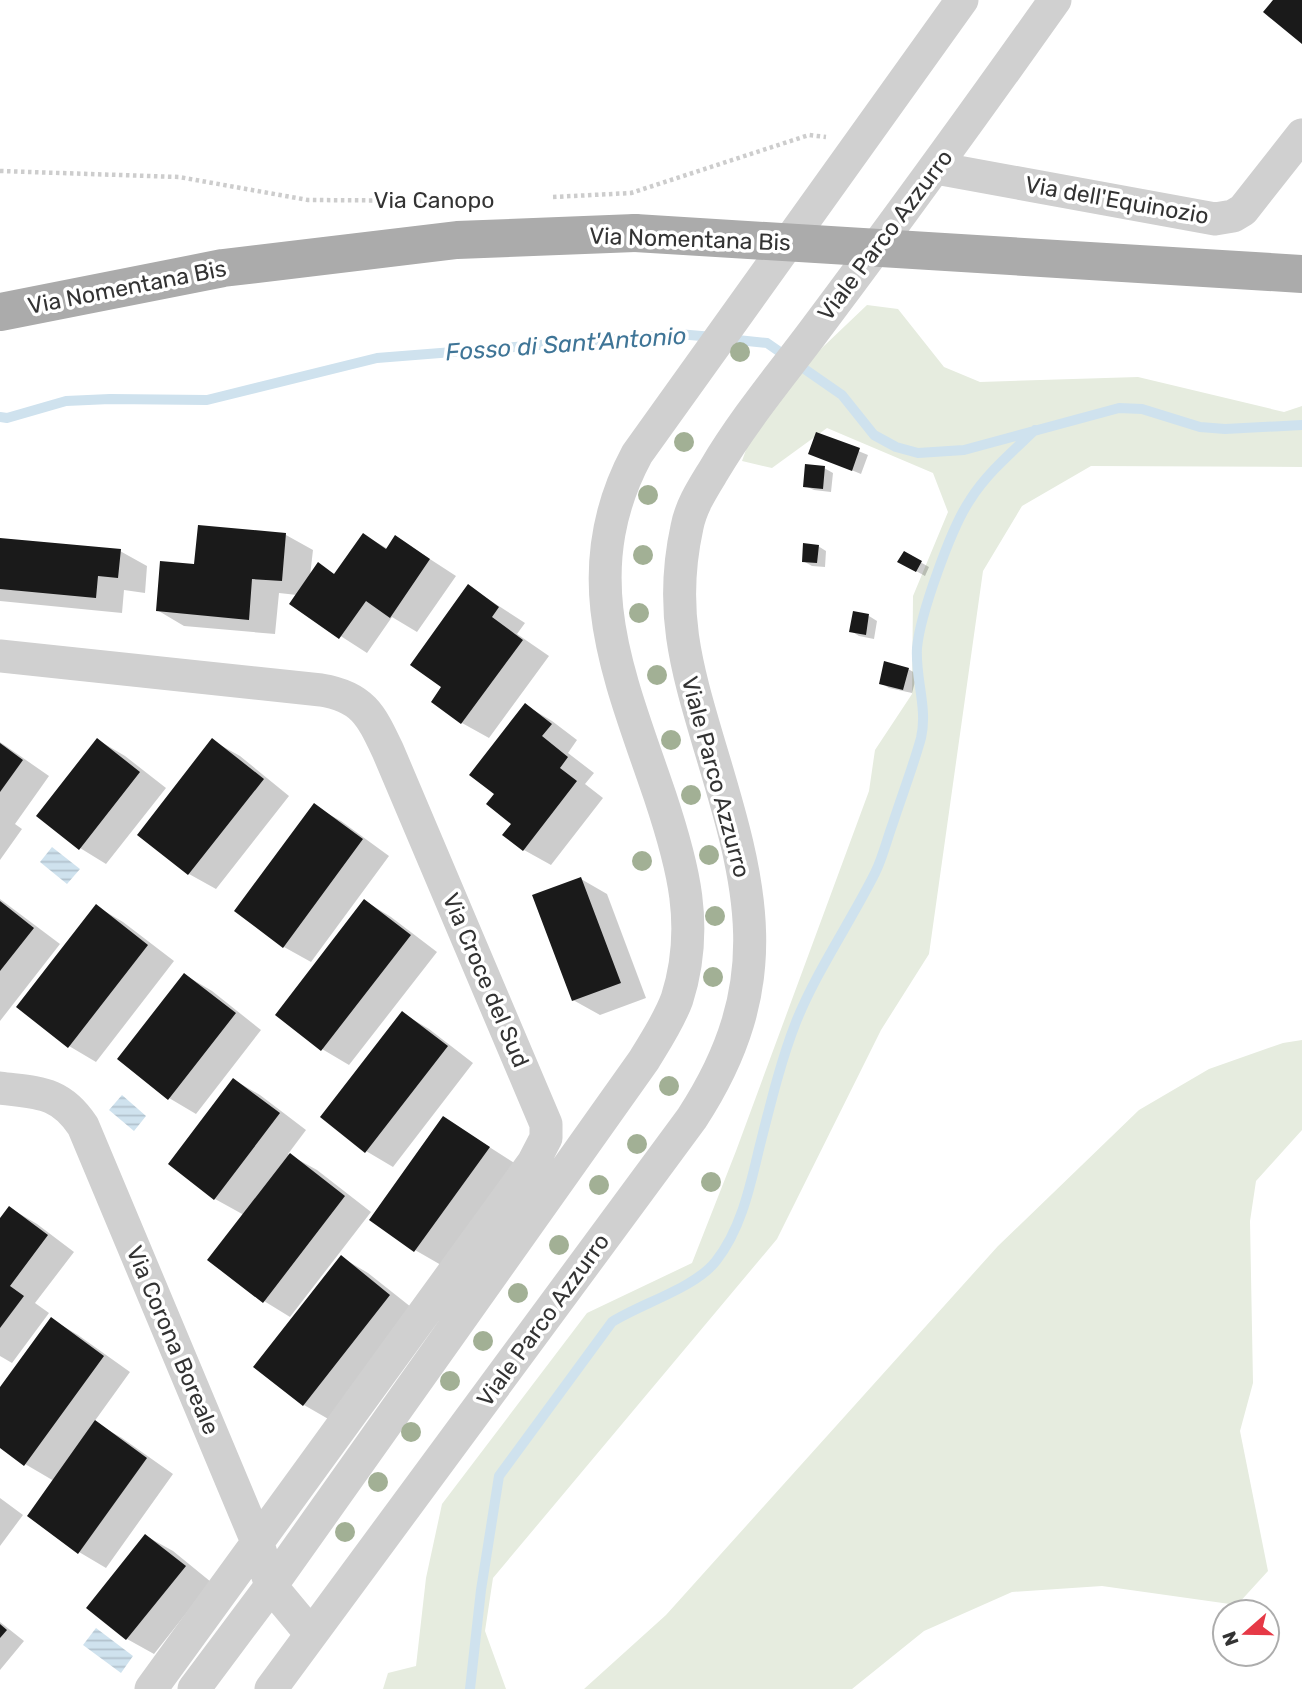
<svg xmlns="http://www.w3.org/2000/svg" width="1302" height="1689" viewBox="0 0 1302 1689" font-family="Rubik,sans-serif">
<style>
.grass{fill:#e6ecdf}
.water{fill:url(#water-rules)}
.shadow{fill:#0003}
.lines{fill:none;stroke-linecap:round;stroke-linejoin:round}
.stream{stroke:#cfe2ee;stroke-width:10}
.building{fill:#1a1a1a}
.path{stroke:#cdcdcd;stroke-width:4.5;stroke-dasharray:3.5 3.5;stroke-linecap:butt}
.minor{stroke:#d0d0d0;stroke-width:33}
.major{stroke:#ababab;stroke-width:38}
.major-bridge{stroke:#ababab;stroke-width:38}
.tree{fill:#a2b095}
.labels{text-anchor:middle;stroke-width:7;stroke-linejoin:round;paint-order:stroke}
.street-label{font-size:23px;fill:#333;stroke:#fff}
.water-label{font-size:24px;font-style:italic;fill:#3f7597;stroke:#fff}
</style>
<defs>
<pattern id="water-rules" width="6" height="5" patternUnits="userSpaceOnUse" patternTransform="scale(1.75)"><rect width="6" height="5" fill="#cfe2ee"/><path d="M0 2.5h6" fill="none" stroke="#b2c2cd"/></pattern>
</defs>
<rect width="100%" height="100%" fill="#fff"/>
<path class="grass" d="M867 305 898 309 944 367 980 382 1138 377 1284 412 1302 406V467L1091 466 1022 506 983 571 929 954 881 1030 777 1239 493 1578 485 1631 506 1689H383L388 1673 416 1666 426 1578 442 1504 587 1313 692 1263 736 1151 869 791 875 750 912 694 913 596 948 512 933 473 827 428 772 468 742 461 762 405Z
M1302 1040V1130L1256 1181 1250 1221 1253 1383 1240 1431 1268 1571 1237 1605 1102 1586 1012 1592 924 1631 852 1689H584L666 1615 998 1246 1139 1110 1209 1069 1283 1043Z"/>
<path class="water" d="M52 847 80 869 67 884 40 862Z
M122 1095 146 1116 134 1131 109 1110Z
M96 1628 133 1656 121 1673 83 1645Z"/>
<path class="shadow" d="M817 434 868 455 861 474 810 453Z
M824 468 833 473 831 492 814 490 805 486Z
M286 535 313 550 310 576 318 565 336 575 364 535 388 549 396 537 456 576 417 632 392 617 367 653 291 604 297 595 279 593 275 634 184 626 157 610 195 566Z
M0 539 120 551 147 566 145 593 124 590 122 613 0 601Z
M818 546 826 551 825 567 812 566 803 561Z
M904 553 929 567 925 576 900 562Z
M468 586 525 623 517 634 549 656 489 738 462 723 433 701 443 687Z
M869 616 877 621 874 639 859 636 851 631Z
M908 669 917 674 912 693 889 688 881 683Z
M525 705 552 721 577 740 568 753 594 773 585 784 603 798 551 865 524 850 505 835 513 823 496 794Z
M98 740 125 756 166 788 106 864 80 848Z
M213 741 240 756 289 796 216 889 189 874Z
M0 742 49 776 15 824 22 829 0 860Z
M314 806 341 821 389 856 311 962 284 947 237 911Z
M581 879 607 894 646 998 600 1015 573 1000Z
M0 899 60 944 0 1021Z
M365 901 391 917 437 952 349 1065 322 1049 278 1014Z
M96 906 123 922 174 961 96 1062 69 1046Z
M185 975 212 991 261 1030 196 1114 169 1098Z
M402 1013 429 1029 473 1063 393 1167 366 1151Z
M234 1080 260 1095 306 1130 288 1154 317 1170 371 1212 290 1317 264 1301 244 1215 215 1199 170 1164Z
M444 1118 516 1164 441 1265 415 1250Z
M10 1208 37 1224 74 1252 35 1303 49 1313 12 1363 0 1356V1221Z
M341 1257 368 1273 416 1311 330 1420 304 1405Z
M51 1319 78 1335 130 1372 94 1422 122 1438 173 1474 106 1568 79 1552 29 1516 54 1481 25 1464 0 1445V1390Z
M0 1498 23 1515 0 1546Z
M146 1536 173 1551 211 1582 154 1654 127 1639 88 1608Z
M0 1622 24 1641 0 1670Z"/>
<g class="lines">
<path class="stream" d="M728 339 767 343 842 395 874 435 896 447 918 453 964 450 1119 408 1142 409 1200 427 1225 429 1302 425
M0 417 7 418 66 401 110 399 207 400 377 358 678 334 713 337
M470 1689 481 1590 499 1476 612 1322C642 1303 695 1288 716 1261 741 1229 750 1187 759 1149 770 1106 780 1063 796 1022 817 970 850 923 875 873 883 857 887 839 893 823 902 795 913 767 921 738 928 708 915 678 917 648 920 615 951 528 970 500 987 473 1012 452 1035 430"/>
</g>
<path class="building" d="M1273 0H1302V44L1263 12Z
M816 432 860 448 852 471 808 454Z
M805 464 825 466 823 489 803 487Z
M198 525 286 533 282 581 252 579 249 620 156 611 160 561 194 564Z
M363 533 386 549 395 535 430 559 390 618 366 601 339 639 289 604 318 562 334 574Z
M0 538 121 549 118 578 98 576 96 598 0 589Z
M803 543 819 545 817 563 802 562Z
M904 551 922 561 916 572 897 562Z
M468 584 499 607 492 617 523 640 461 724 431 702 441 687 410 665Z
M853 611 869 614 866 635 849 632Z
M884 661 909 668 903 690 879 684Z
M525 703 552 724 542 736 568 757 560 768 577 781 523 851 502 835 511 824 486 804 494 794 469 775Z
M97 738 140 772 79 850 36 816Z
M212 738 264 779 188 875 137 835Z
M0 743 23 760 0 792Z
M314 803 363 839 283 948 234 911Z
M581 877 621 983 572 1001 532 895Z
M364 899 411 935 321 1051 275 1015Z
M0 901 34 928 0 971Z
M96 904 148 945 68 1048 16 1007Z
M184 973 236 1013 168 1100 117 1059Z
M402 1011 448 1046 365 1153 320 1117Z
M233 1078 280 1113 214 1200 168 1164Z
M443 1116 490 1147 414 1252 369 1220Z
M290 1153 345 1196 263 1303 207 1260Z
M9 1206 48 1235 10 1286 24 1296 0 1328V1218Z
M341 1255 390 1295 303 1406 253 1367Z
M51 1317 104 1356 24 1466 0 1448V1387Z
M95 1420 147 1458 78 1554 27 1516Z
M145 1534 186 1566 126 1640 86 1608Z
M0 1624 7 1630 0 1638Z"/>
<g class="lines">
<path class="path" d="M0 171 179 177 308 200 461 201
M553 197 631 193 809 135 826 137"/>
<path class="minor" d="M936 168 1215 219 1233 216 1243 210 1302 135
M0 656 321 690C363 697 371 715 388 751L546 1124V1138L533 1163 151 1689
M0 1088C38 1093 60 1091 83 1126L258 1544 271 1586 311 1634
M194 1689 271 1586 644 1060C656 1040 669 1021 677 999 700 927 683 865 660 796 620 678 572 575 637 454L962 0
M271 1689 692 1118C780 983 752 886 709 744 686 666 669 609 687 527 691 506 703 488 714 470 744 419 782 374 817 327 898 219 977 110 1055 0"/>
<path class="major" d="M0 312 223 268 457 240 635 233"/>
<path class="major-bridge" d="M635 233 1302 274"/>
</g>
<g class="tree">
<circle cx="740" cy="352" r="10"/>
<circle cx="684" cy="442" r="10"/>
<circle cx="648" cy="495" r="10"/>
<circle cx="643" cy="555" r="10"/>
<circle cx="639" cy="613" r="10"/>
<circle cx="657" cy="675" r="10"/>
<circle cx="671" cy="740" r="10"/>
<circle cx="691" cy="795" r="10"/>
<circle cx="709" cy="855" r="10"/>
<circle cx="642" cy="861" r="10"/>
<circle cx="715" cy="916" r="10"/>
<circle cx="713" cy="977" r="10"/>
<circle cx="669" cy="1086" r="10"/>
<circle cx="637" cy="1144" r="10"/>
<circle cx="711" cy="1182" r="10"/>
<circle cx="599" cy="1185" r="10"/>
<circle cx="559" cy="1245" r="10"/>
<circle cx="518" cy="1293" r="10"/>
<circle cx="483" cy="1341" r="10"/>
<circle cx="450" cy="1381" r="10"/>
<circle cx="411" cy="1432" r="10"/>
<circle cx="378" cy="1482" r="10"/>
<circle cx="345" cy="1532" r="10"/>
</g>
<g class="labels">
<g class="street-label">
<text x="434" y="208">Via Canopo</text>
<text transform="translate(1117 200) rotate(10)" y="8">Via dell'Equinozio</text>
<text transform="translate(885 235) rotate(-53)" y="8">Viale Parco Azzurro</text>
<text transform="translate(690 239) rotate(2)" y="8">Via Nomentana Bis</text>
<text transform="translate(127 287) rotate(-11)" y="8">Via Nomentana Bis</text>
<text transform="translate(716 777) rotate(75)" y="8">Viale Parco Azzurro</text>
<text transform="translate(486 980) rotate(67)" y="8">Via Croce del Sud</text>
<text transform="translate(543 1320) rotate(-54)" y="8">Viale Parco Azzurro</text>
<text transform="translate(173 1340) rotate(67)" y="8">Via Corona Boreale</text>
</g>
<g class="water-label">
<text transform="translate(566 344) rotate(-4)" y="8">Fosso di Sant'Antonio</text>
</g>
</g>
<g transform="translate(1246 1633) rotate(250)"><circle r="33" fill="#ffffff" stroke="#adadad" stroke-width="2"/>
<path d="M0-5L12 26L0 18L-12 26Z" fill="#e63946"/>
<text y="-10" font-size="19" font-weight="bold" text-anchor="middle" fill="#333333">N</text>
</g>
</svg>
